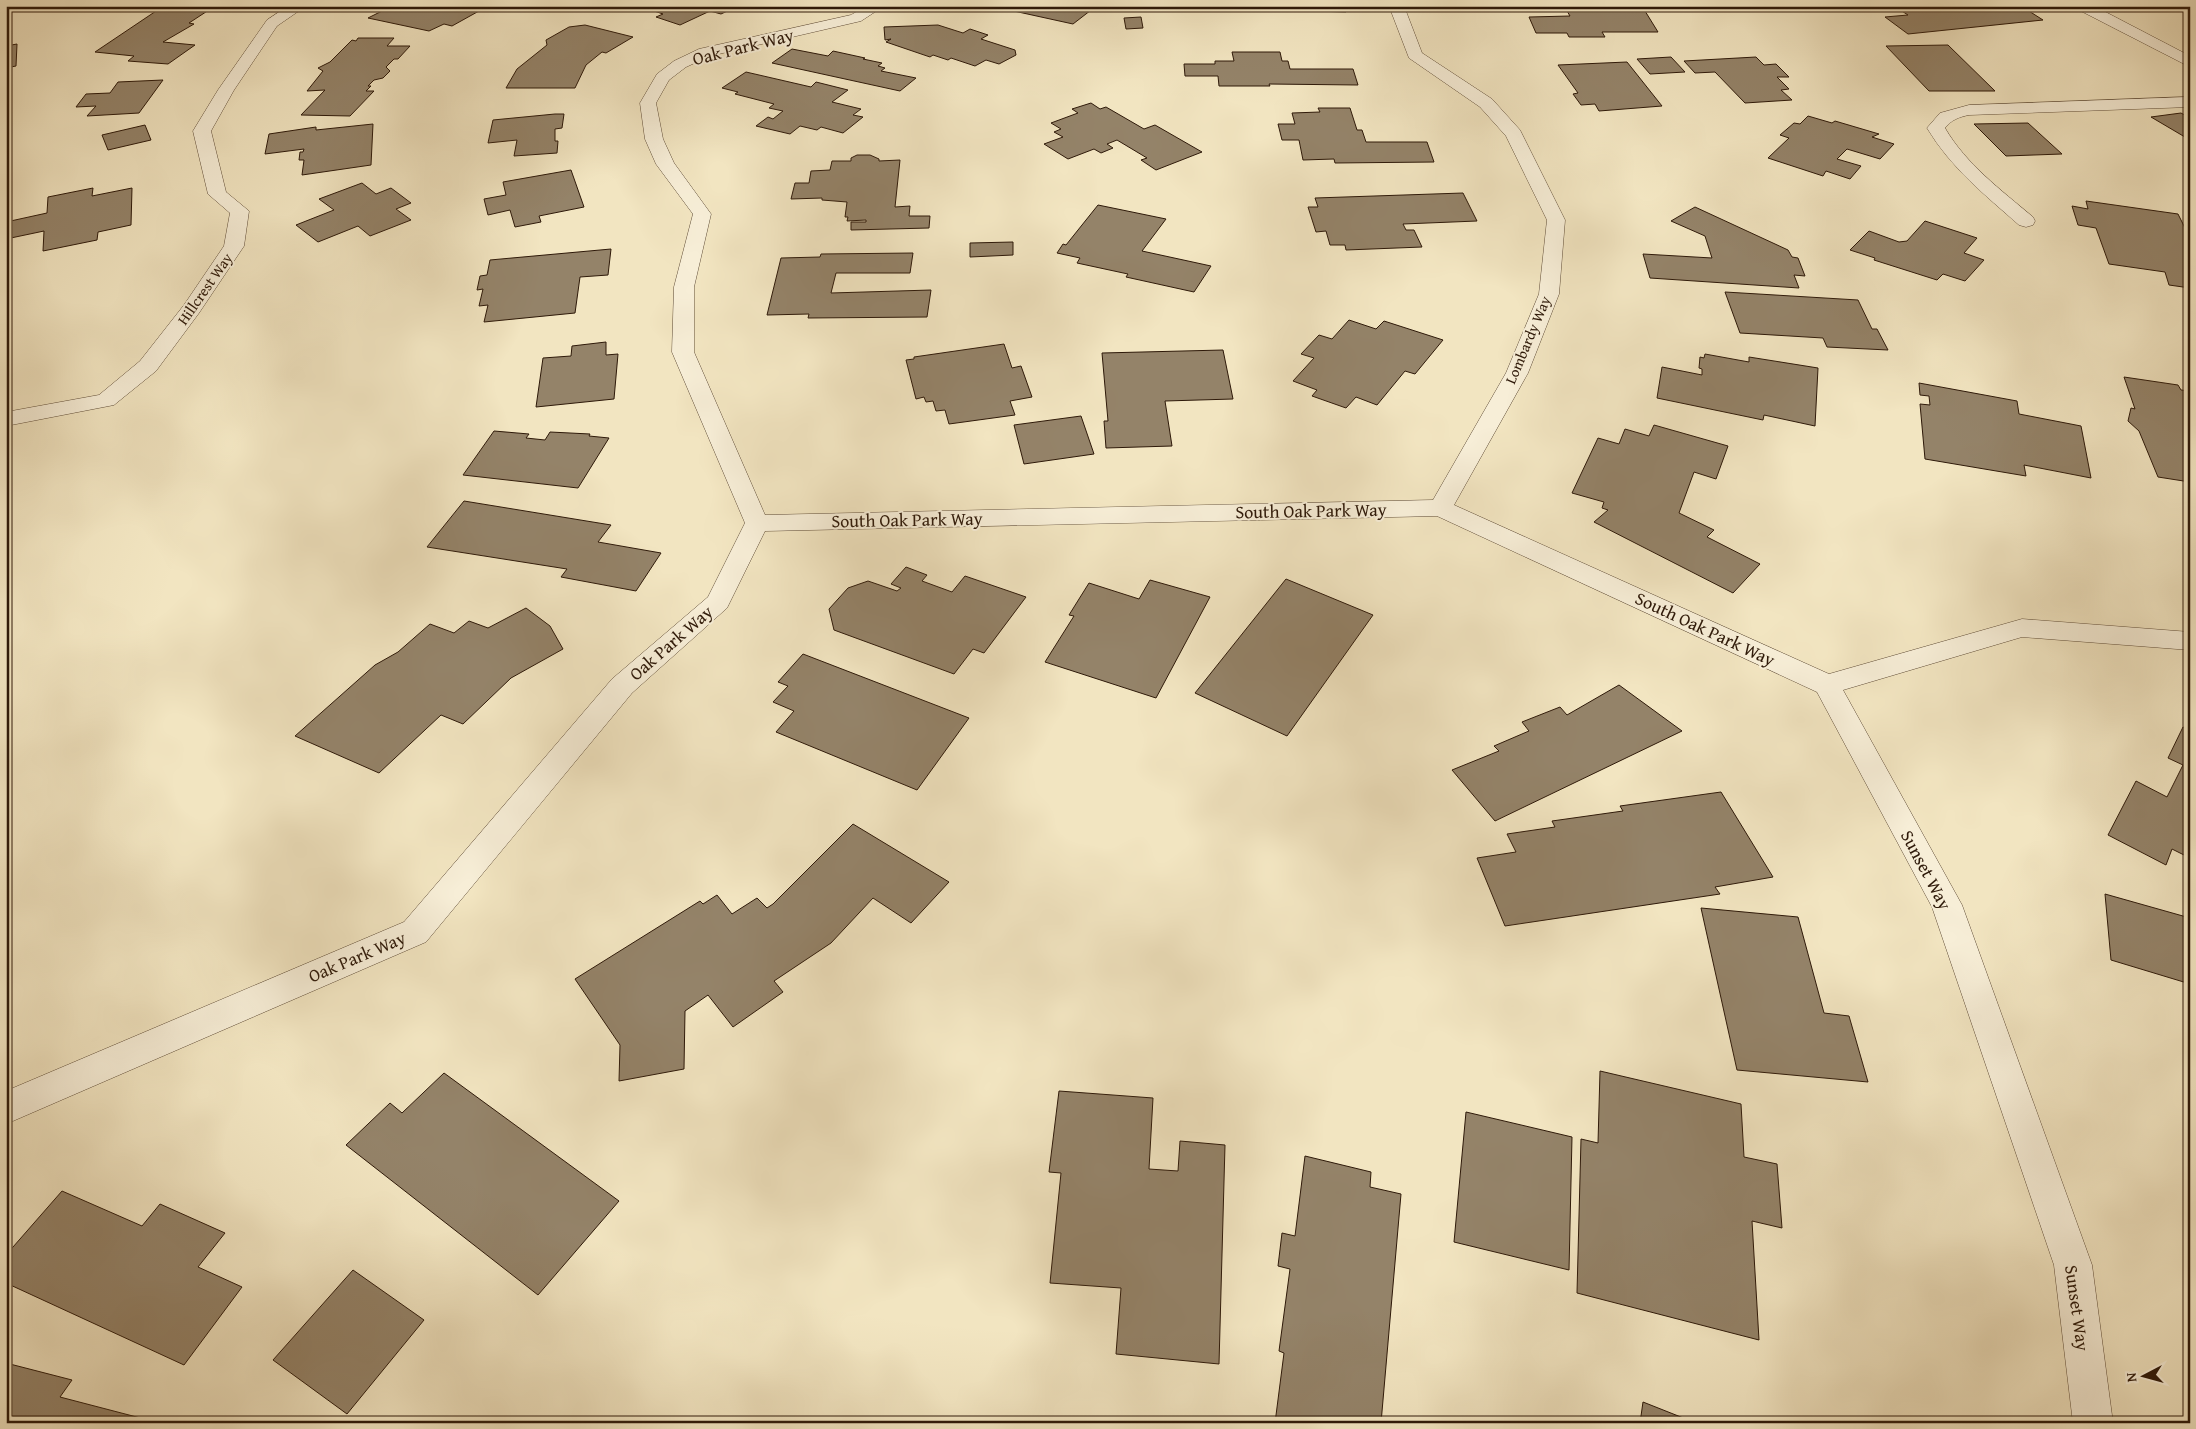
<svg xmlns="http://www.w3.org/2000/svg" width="2196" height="1429" viewBox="0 0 2196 1429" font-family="'Gentium Book Plus',serif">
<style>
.building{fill:#948369;stroke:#2e1909}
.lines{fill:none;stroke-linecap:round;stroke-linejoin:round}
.minor-casing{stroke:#5f4c37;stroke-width:1}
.minor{fill:#f7eed7;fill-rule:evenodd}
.labels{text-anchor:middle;stroke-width:4;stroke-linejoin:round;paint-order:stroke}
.far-street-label{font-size:15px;fill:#2e1909;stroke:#f7eed7}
.street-label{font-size:18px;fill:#2e1909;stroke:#f7eed7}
</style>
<rect width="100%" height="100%" fill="#f2e5c1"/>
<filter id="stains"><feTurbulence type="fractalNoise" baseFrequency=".004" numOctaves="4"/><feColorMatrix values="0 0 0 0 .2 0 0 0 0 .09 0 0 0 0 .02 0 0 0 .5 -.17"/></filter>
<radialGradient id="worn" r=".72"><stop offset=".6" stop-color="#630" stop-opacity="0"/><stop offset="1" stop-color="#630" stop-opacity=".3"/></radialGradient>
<path class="building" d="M215 6 189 23 194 24 163 42 195 45 168 64 128 61 134 56 95 52 162 7Z
M384 6H472L477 7 473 10 479 11 452 26 444 24 429 31 368 18 384 10 380 9Z
M649 6H738L721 14 710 11 680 25 656 17 663 14 645 8Z
M991 6H1094L1095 7 1073 24Z
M1131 6H1164L1165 9H1131Z
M1315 6H1346V12L1315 11Z
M1887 6H2021L2043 20 1908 34 1885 17 1908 15 1897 8H1890Z
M2153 6H2190L2161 10Z
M1567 11H1645L1658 32H1602L1605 37H1569L1567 33H1536L1529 17 1570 16Z
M1141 17 1143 28 1126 29 1124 18Z
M585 25 633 37 606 53 602 52 586 65 575 88H506L517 69 547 45 546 40 569 27Z
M938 25 963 33 970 29 988 35 981 39 1015 50 1016 55 999 64 986 60 975 66 951 58 948 60 933 55 930 57 886 42 891 39 885 40 884 27Z
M358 38H394L387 46H410L398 59H394L386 67 390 71 383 78 374 80 368 86H371L366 91H374L350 116 301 115 325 90 307 91 323 71 318 68 330 62 352 40 356 41Z
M17 44 16 66 6 68V46Z
M1948 45 1995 91H1929L1886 46Z
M792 49 828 56 833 51 865 58 863 59 882 63 878 66 885 68 881 71 916 78 900 91 772 63Z
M1232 52H1280L1282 61H1288L1290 69H1353L1358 85 1269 84 1270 86H1219L1218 76H1185L1184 64H1215V61H1234Z
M1671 57 1685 72 1650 74 1637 59Z
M1756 57 1764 65 1776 64 1789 77H1777L1789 89 1781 90 1792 100 1745 103 1715 72 1695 73 1684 61Z
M1627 62 1662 106 1599 111 1595 104 1581 105 1573 94 1578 93 1558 65Z
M746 72 811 87 816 82 848 90 832 102 861 109 853 115 863 117 843 133 821 127 817 130 800 126 790 134 756 126 768 117 773 119 783 111 769 108 774 104 735 94 738 92 722 88Z
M163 80 139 113 87 116 96 106 76 107 86 94 110 93 118 82Z
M1091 103 1100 109 1106 107 1144 129 1155 125 1202 152 1156 170 1141 160 1147 158 1117 140 1107 144 1113 148 1101 153 1094 149 1068 159 1044 144 1063 137 1054 132 1061 129 1051 123 1078 113 1072 109Z
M1318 108H1350L1357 130H1362L1366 142H1427L1434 162 1335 163 1334 159 1303 160 1299 140H1282L1278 124H1295L1292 113 1320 112Z
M2181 113 2190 118V140L2151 117Z
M555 114H564L562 128 555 129V141H558L557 153 514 156 517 140 488 143 493 120Z
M1808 116 1832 123 1835 121 1879 134 1872 137 1894 144 1880 159 1847 149 1837 159 1861 166 1850 179 1826 171 1823 176 1768 158 1789 138 1780 135 1794 123 1800 124Z
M2028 123 2062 154 2006 156 1974 124Z
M373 124 371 165 302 175 304 160H299L300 152H303L304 149 265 154 269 134 316 127V130Z
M145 125 151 140 108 150 102 135Z
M857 155H870L879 159V161L900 160 895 207 910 206 909 216H930L929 228 851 230V222H866V220L847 221 848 217H845L847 202 822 200V198L791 199 795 183H809L811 171 830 170 832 161H851V158Z
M571 170 584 207 539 216 541 222 515 227 510 210 488 215 484 199 506 195 503 182Z
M362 183 376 194 391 188 411 203 396 209 411 220 370 236 358 226 318 242 296 225 334 210 319 199Z
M93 188 92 196 132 188 131 225 98 232 97 240 43 251 44 231 6 239V222L47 213 48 197Z
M1463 193 1477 221 1403 224 1406 230H1414L1422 247 1346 250 1345 245H1330L1326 231 1316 232 1308 207H1318L1315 198Z
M2086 201 2178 214 2190 238V288L2169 285 2165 272 2109 264 2096 228 2078 225 2072 206 2088 209Z
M1098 205 1166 219 1142 251 1211 266 1194 292 1126 277 1128 274 1077 263 1080 258 1057 253 1063 244 1066 245Z
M1695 207 1788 250 1792 257 1798 258 1805 276 1794 275 1799 288 1650 278 1643 254 1712 258 1705 236 1671 221Z
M1925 221 1977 238 1964 253 1984 260 1965 281 1943 274 1937 280 1874 260 1875 258 1850 250 1869 231 1899 242 1907 241Z
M1013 242V255L970 257V243Z
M611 249 608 275 580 277 575 313 484 322 488 305 479 306 483 289 477 290 480 276 487 275 490 260Z
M913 253 910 273H836L831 293 931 290 927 317 808 318 809 314 767 315 781 258 820 257 821 254Z
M1725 292 1858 300 1872 329H1877L1888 350 1827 347 1823 338 1740 333Z
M1349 320 1376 329 1384 321 1443 340 1415 374 1405 371 1377 405 1356 397 1346 408 1312 396 1317 390 1293 381 1314 358 1301 354 1319 335 1332 339Z
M606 342V355L618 354 614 399 536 407 543 358 571 356 572 346Z
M1004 344 1012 368 1021 366 1032 397 1010 401 1015 415 949 424 945 410 936 411 933 401 926 402 924 397 916 399 906 360 914 359V357Z
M1223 350 1233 399 1165 401 1172 446 1106 448 1104 421H1108L1102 353Z
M1705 354 1749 362V357L1818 368 1815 426 1764 415 1763 420 1657 398 1662 367 1702 375V369L1699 368 1700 357 1704 358Z
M2124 377 2178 385 2181 390 2190 391V482L2158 477 2139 431 2128 421 2131 408 2135 409Z
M1919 383 2017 401 2019 414 2081 426 2091 478 2024 465 2026 476 1925 459 1920 404 1930 405 1929 396 1920 395Z
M1081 416 1094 454 1024 464 1014 425Z
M1654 425 1728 446 1716 479 1694 472 1679 513 1714 530 1707 537 1760 564 1733 593 1594 522 1608 510 1602 508 1604 502 1572 493 1598 438 1619 444 1625 429 1649 436Z
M494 431 529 434 526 438 545 440 550 432 590 434 589 436 609 438 578 488 463 475Z
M464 501 611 525 598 542 661 553 636 591 561 577 567 569 427 547Z
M906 567 927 575 922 581 952 592 965 576 1026 597 984 653 973 649 954 674 834 630 829 609 848 588 868 581 897 591 901 588 891 584Z
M1286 579 1373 615 1287 736 1195 693Z
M1150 580 1210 597 1156 698 1045 662 1074 616 1069 615 1089 583 1139 599Z
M526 608 550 626 563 649 511 678 463 724 441 715 379 773 295 736 375 665 398 652 430 624 454 633 469 621 488 628Z
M803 654 969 718 917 790 776 732 794 711 773 702 788 686 778 682Z
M1619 685 1682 731 1495 821 1452 770 1499 751 1494 746 1529 731 1522 722 1560 707 1567 715Z
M2183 727 2190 730V858L2172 849 2166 865 2108 835 2136 781 2167 797 2183 765 2168 758Z
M1721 792 1773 877 1715 887 1720 894 1505 926 1477 858 1516 852 1507 834 1555 827 1552 821 1623 811 1620 806Z
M853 824 949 882 911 923 873 898 831 943 774 981 783 992 733 1027 708 995 685 1011 684 1069 619 1081 620 1045 575 979 700 901 703 904 717 895 732 914 757 898 767 908 773 904Z
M2105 894 2190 918V1001L2187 983 2111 960Z
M1701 908 1798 917 1824 1013 1849 1016 1868 1082 1737 1070Z
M1600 1071 1741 1104 1744 1157 1777 1164 1782 1228 1752 1221 1759 1340 1577 1293 1581 1139 1598 1143Z
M444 1073 619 1201 538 1295 346 1145 390 1103 402 1113Z
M1059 1091 1153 1098 1149 1169 1178 1171 1180 1141 1225 1145 1219 1364 1116 1354 1121 1288 1050 1283 1061 1173 1049 1172Z
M1466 1112 1572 1137 1569 1270 1454 1242Z
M1305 1156 1371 1172 1370 1187 1401 1194 1381 1423H1275L1284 1353 1279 1351 1290 1269 1278 1266 1282 1233 1295 1236Z
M62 1191 142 1226 160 1204 225 1233 198 1267 242 1287 184 1365 6 1283V1255Z
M353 1270 424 1320 347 1414 273 1360Z
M6 1363 72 1380 60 1397 152 1421 150 1423H6Z
M1643 1402 1696 1423H1640Z"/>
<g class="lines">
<defs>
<path id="minor" d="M288 6H306L277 26 234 90 211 131 226 192 249 211 244 246 199 313 156 371 114 405 6 426V412L99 395 140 361 184 305 224 246 230 213 208 194 193 131 218 90 267 20Z
M866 6H884L861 21 710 56 686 67 669 80 656 103 663 139 674 163 711 214 694 287V352L765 515 1433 500 1506 373 1539 294 1547 220 1506 136 1480 107 1409 58 1389 6H1404L1422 53 1492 99 1520 130 1565 220 1559 294 1528 373 1454 505 1829 674 2022 619 2190 632V650L2022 637 1843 690 1962 905 2092 1265 2113 1423H2073L2054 1265 1932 907 1817 692 1437 516 765 531 727 608 632 693 426 942 6 1124V1091L404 922 612 679 708 597 745 523 672 352 674 287 693 214 656 164 645 139 640 103 657 74 674 61 699 49 851 15Z
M2075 6H2094L2190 56V67L2077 9Z
M2190 97V107L1969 115C1959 117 1951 120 1945 128 1966 164 2001 190 2033 217L2035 221 2033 225 2026 227 2019 225C1985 195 1951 168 1927 128L1940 113 1969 105Z"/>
</defs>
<use href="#minor" class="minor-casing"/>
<use href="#minor" class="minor"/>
</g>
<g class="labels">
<g class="far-street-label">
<text transform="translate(205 289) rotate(-55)" y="5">Hillcrest Way</text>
<text transform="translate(1528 340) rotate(-67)" y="5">Lombardy Way</text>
</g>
<g class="street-label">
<text transform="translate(743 47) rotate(-14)" y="6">Oak Park Way</text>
<text transform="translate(1311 511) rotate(-1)" y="6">South Oak Park Way</text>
<text transform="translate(907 520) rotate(-1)" y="6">South Oak Park Way</text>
<text transform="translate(1705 629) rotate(25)" y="6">South Oak Park Way</text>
<text transform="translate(671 643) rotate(-41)" y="6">Oak Park Way</text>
<text transform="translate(1926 870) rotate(62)" y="6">Sunset Way</text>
<text transform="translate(357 957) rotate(-23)" y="6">Oak Park Way</text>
<text transform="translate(2077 1308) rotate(82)" y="6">Sunset Way</text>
</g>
</g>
<rect width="2196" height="1429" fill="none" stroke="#f2e5c1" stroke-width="25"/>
<rect x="8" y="8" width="2181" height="1414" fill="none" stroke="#2e1909" stroke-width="2.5"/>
<rect x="12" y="12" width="2171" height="1404" fill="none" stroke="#2e1909"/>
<g transform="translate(2144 1376) rotate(264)" stroke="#f7eed7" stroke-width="4" paint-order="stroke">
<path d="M0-4L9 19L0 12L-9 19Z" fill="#2e1909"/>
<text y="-8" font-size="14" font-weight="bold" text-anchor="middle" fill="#2e1909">N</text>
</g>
<rect width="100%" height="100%" filter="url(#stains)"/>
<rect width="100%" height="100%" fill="url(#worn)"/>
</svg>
